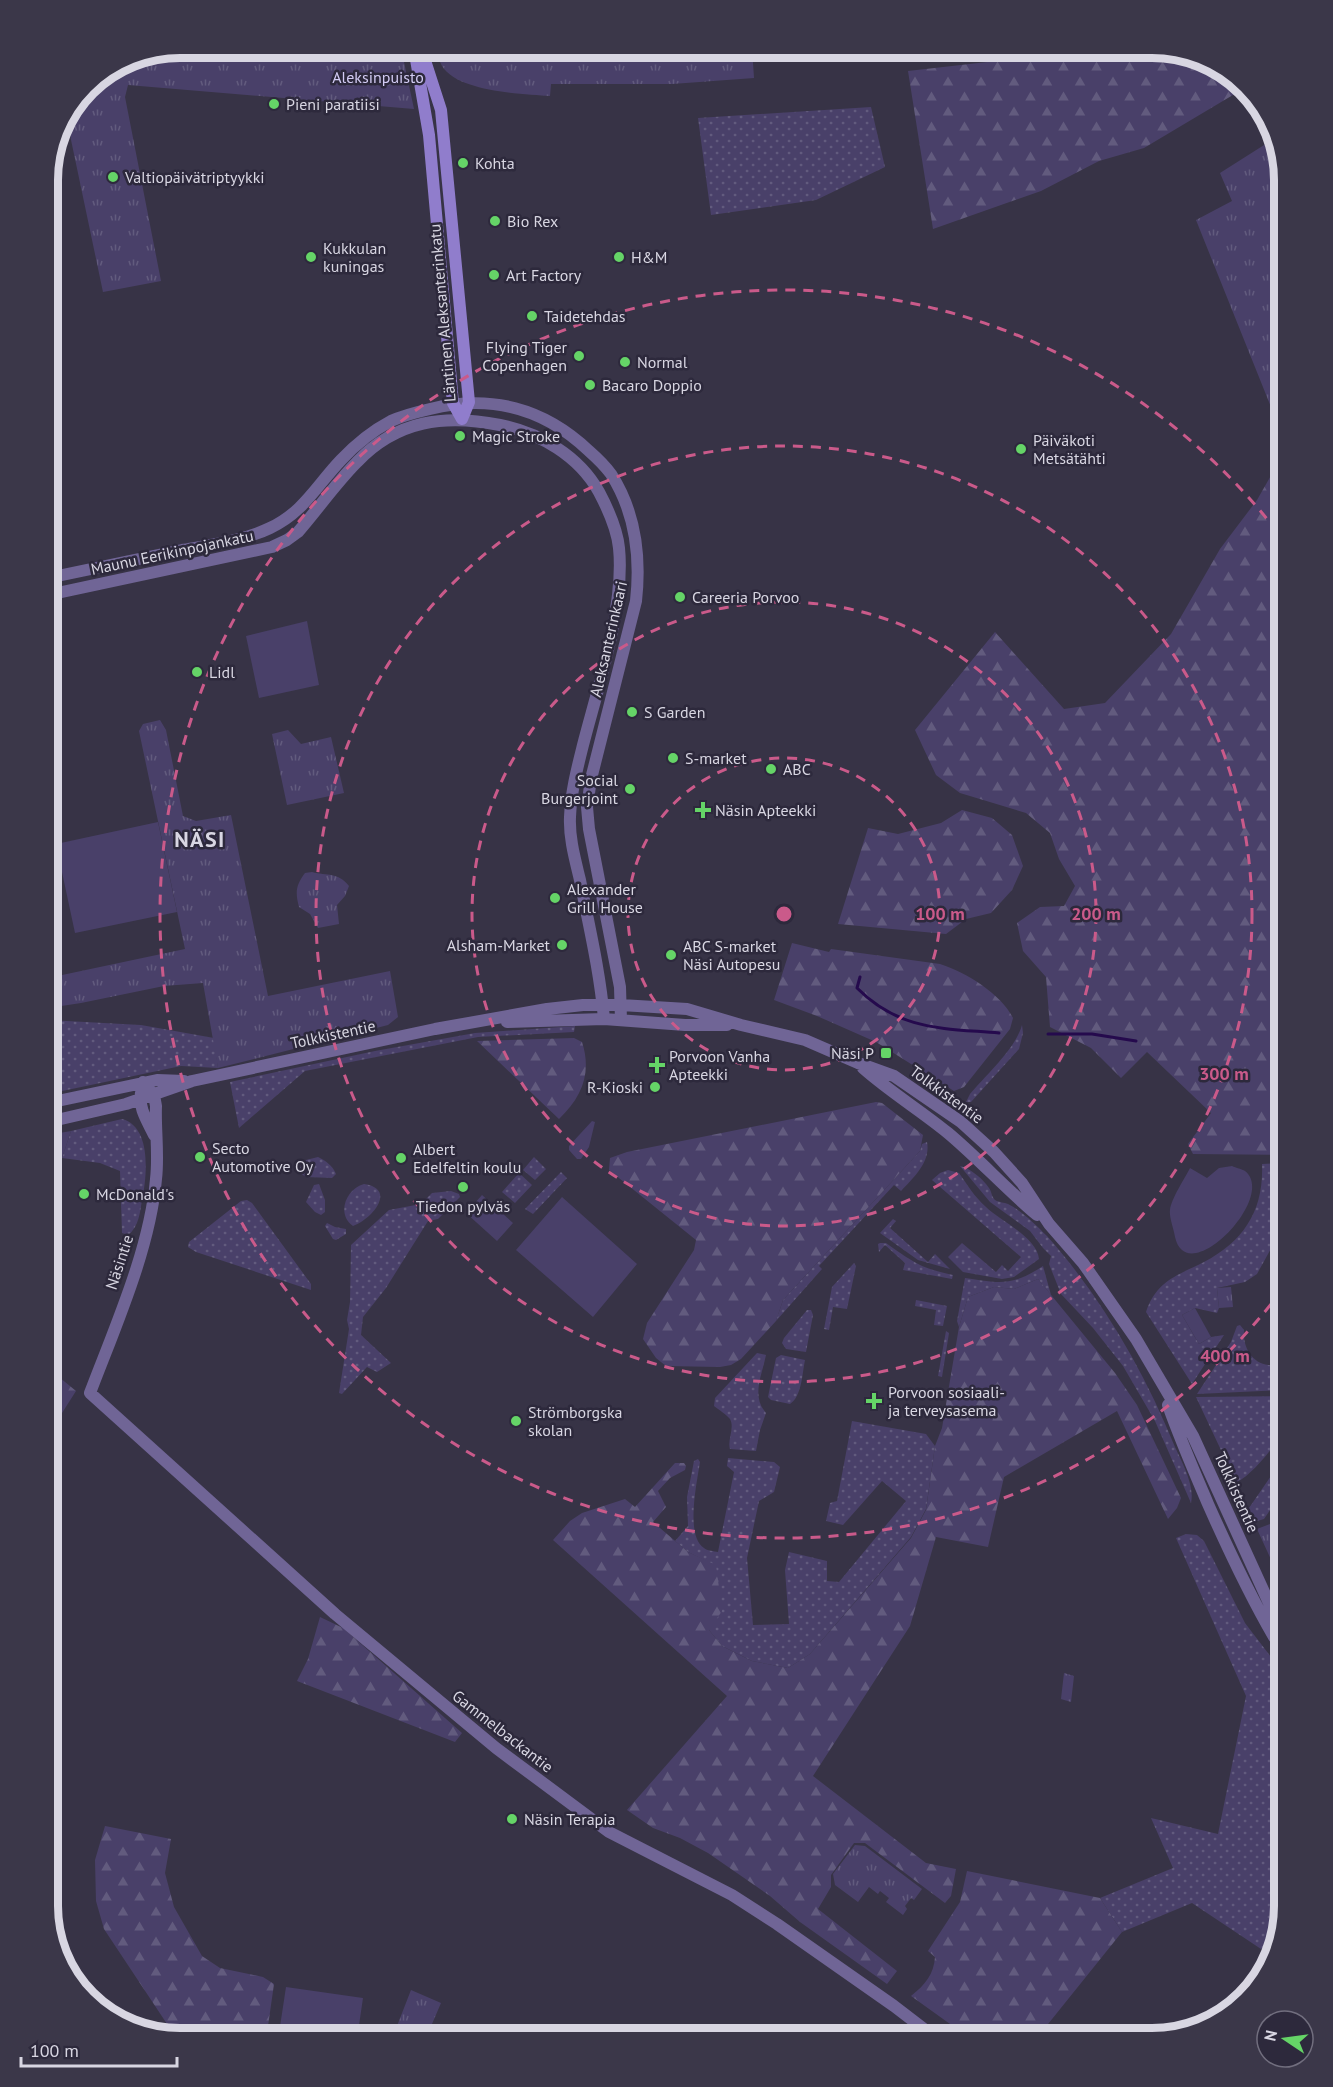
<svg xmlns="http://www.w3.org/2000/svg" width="1333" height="2087" viewBox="0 0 1333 2087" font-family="'PT Sans',sans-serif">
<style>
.grass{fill:url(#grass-dots)}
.forest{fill:url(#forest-firs)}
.park{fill:url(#park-tufts)}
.garden{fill:#494069}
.water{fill:url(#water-rules)}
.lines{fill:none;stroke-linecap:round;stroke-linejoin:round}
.stream{stroke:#250a4d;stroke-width:3}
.tertiary{stroke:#706596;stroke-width:12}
.secondary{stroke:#907dcc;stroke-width:12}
.ring{fill:none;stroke:#ca5a8a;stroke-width:3;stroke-dasharray:10 8}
.poi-dot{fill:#65d467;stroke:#2d293c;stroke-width:2}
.labels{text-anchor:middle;stroke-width:5;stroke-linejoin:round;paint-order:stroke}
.park-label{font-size:16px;fill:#d3ccf4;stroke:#2d293c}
.poi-label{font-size:16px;fill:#d8d6e2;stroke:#2d293c;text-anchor:start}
.street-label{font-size:16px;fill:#d8d6e2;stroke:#2d293c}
.district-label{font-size:22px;font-weight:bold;letter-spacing:1.5px;fill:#d8d6e2;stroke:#2d293c}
.rim{fill:none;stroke:#d8d6e2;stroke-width:8}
.centre{fill:#ca5a8a;stroke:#2d293c;stroke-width:3}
.ring-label{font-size:18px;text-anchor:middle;font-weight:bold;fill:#ca5a8a;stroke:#2d293c;stroke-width:5;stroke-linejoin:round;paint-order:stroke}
</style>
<defs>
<pattern id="grass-dots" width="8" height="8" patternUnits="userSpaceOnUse" patternTransform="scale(1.5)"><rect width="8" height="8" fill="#494069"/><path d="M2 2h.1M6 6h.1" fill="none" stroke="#625b7e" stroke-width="1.8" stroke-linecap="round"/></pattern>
<pattern id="forest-firs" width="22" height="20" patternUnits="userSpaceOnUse" patternTransform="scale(1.5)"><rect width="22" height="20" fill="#494069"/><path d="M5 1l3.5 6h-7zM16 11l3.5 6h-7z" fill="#625b7e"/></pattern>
<pattern id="park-tufts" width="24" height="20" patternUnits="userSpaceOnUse" patternTransform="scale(1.5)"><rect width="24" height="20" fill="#494069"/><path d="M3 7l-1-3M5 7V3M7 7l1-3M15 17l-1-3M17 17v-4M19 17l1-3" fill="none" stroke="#625b7e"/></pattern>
<pattern id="water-rules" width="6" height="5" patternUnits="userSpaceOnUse" patternTransform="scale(1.5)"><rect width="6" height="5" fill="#250a4d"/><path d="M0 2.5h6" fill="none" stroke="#442d66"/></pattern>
</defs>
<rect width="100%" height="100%" fill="#373346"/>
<path class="grass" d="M871 107 885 167 816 200 711 215 698 118Z
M48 1020 141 1025 214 1038 218 1068 181 1066 48 1094Z
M1022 1025 1023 1033 1019 1049 971 1102H966L970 1094C986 1075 1016 1048 1022 1025Z
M575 1026 574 1032 478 1037 305 1071 239 1128 230 1082 375 1051 475 1033Z
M122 1119C152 1127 147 1176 142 1200 140 1212 139 1227 128 1235L122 1233 120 1171 100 1163 62 1158 71 1131Z
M927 1142C931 1162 913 1178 901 1191L894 1185 819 1266 822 1269 776 1321 783 1300 920 1151 922 1144Z
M318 1157C326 1161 332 1165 336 1174L332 1178 306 1177 300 1173 299 1169 306 1160Z
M534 1157 546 1169 535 1180 523 1170Z
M1285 1163V1223L1257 1274 1245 1282 1217 1288 1219 1308 1217 1313 1195 1308 1182 1315 1199 1344 1211 1337 1224 1335 1192 1384 1146 1312C1156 1281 1178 1275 1204 1262 1244 1241 1264 1210 1262 1164Z
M960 1166C970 1168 983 1179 989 1188 992 1192 991 1196 995 1200 1000 1203 1004 1202 1008 1204 1022 1211 1036 1225 1047 1236 1102 1298 1144 1371 1175 1447 1182 1462 1195 1486 1191 1503L1155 1421 1123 1366 1093 1328 1061 1294 1049 1264 1051 1256 1043 1248 1030 1231 990 1202Z
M948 1170 959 1173C969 1187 973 1195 986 1207 1000 1221 1037 1237 1039 1259L1014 1277 1002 1279 963 1272 948 1257 962 1243 996 1272 1002 1265 1008 1271 1021 1257 932 1180 940 1173Z
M561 1172 567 1178 533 1214 525 1209Z
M519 1173 532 1185 515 1203 502 1192Z
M319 1184 325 1200V1212L321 1215 315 1212 306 1202 314 1185Z
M364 1184C398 1189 371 1220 353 1226 336 1214 346 1189 364 1184Z
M451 1191 459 1194 460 1197 438 1219 428 1221 386 1288 363 1317 361 1335 391 1363 377 1372 367 1367 342 1394 339 1393 349 1329 347 1320 350 1302 351 1245 389 1210 421 1204 432 1193Z
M247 1200 252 1203 311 1284V1290L196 1252 188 1247 189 1242 241 1201Z
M893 1219 896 1221 890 1228 928 1262 935 1254 950 1269 918 1260 880 1233Z
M327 1223 335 1227 346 1229V1234L336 1240 333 1239 325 1226Z
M880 1243H886C913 1262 920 1268 953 1275L952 1279 903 1270 905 1263 885 1245 879 1252 878 1244Z
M854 1263 856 1266 847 1309 833 1307 829 1330 824 1329 832 1287Z
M1043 1266 1051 1295 1038 1279 1014 1289 994 1287 968 1297 959 1327 957 1321 965 1278C1000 1283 1011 1287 1043 1266Z
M916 1300 947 1306 943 1326 934 1325 936 1310 915 1306Z
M807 1310H811L813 1315 806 1352 786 1349 782 1343 784 1338Z
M1240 1325 1244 1330C1242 1354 1261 1373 1285 1362V1390L1197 1394 1231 1342 1237 1326Z
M946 1331 949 1333 942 1377 938 1376Z
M757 1353 766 1355C762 1375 751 1396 766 1413L760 1430 756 1451 730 1449C727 1440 735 1428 730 1419 726 1414 719 1410 714 1406L715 1398Z
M781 1355 805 1360C802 1374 802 1396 790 1404L771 1400 768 1397 776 1358Z
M1285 1396C1285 1405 1286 1415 1285 1425 1283 1438 1249 1479 1236 1482L1196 1397Z
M852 1421 926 1434 935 1446 926 1509 911 1537 810 1654 788 1668 752 1661 722 1646 709 1630 716 1566 688 1552 675 1541 688 1526 687 1497 694 1461 698 1459 700 1462C697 1482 685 1536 704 1548 707 1551 714 1551 718 1552L734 1472 727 1466 728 1458 774 1462 780 1467 774 1492 759 1501 747 1558 753 1625 789 1624 785 1570 789 1552 827 1561V1581L839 1582 906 1501 882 1481 843 1525 826 1521 830 1503 837 1501Z
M1285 1463V1488L1264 1519 1254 1522 1252 1519 1249 1508 1275 1470Z
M1186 1534 1197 1535 1204 1541 1245 1623 1271 1657 1285 1687V1907L1270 1955 1192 1903 1122 1932 1100 1898 1173 1868 1151 1818 1218 1834 1246 1696 1176 1538Z"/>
<path class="forest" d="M1110 48H1162L1227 70 1243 89 1144 148 1099 161 1041 191 933 229 908 71Z
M1285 451V1155L1193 1154 1188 1144 1211 1113 1147 1052 1121 1078 1091 1048 1050 1027 1046 977 1023 951 1017 923 1040 907 1064 906 1075 886 1059 859 1050 833 1026 813 960 793 936 775 915 730 995 632 1064 709 1105 703 1171 634 1220 549 1257 500Z
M962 810 992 818 1012 835 1023 866 1012 890 991 913 966 919 946 934 838 924 868 828 898 834 941 823Z
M792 943 829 952 831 949 940 964C966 972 1001 994 1013 1018L1010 1029 964 1087 954 1091 876 1042 817 1016 774 1000Z
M574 1038 582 1042C592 1073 582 1097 559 1119L477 1041Z
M876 1102 882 1103 923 1135 920 1151 783 1300 776 1321 741 1359 731 1365 720 1367 666 1366 656 1358 643 1339 647 1323 694 1250 696 1240 609 1170 610 1158 627 1152Z
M71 1131 62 1158 48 1176V1135Z
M1038 1279 1115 1373 1137 1405 1181 1498 1177 1508 1168 1519 1117 1411 1004 1477 988 1547 936 1537 910 1626 813 1776 926 1863 956 1869 951 1896 945 1903 865 1843H854L831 1875V1887L818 1909 897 1971 887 1984 800 1922 770 1896 708 1853 680 1838 653 1828 627 1810 727 1696 553 1540 570 1521 582 1513 625 1499 635 1507 675 1463H684L686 1466 685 1470 670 1478 658 1491 666 1507 653 1522 688 1552 716 1565 722 1611 709 1630 722 1646 752 1661 788 1668 810 1654 911 1538 926 1510 935 1446 942 1428 959 1327 968 1297 994 1287 1014 1289Z
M48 1368 76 1391 48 1435Z
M320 1617 343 1628 462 1733 455 1742 297 1681 308 1659Z
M105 1826 171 1839 165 1873 174 1907 202 1956 220 1968 263 1977 274 1984 267 2033 271 2039H177L104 1929 96 1901 95 1860Z
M967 1871 1100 1898 1122 1932 1036 2039H971L911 1996C925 1985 934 1974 935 1957L928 1951 960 1902Z"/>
<path class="park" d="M180 48H401L414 109 128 85 125 97 161 281 103 292 66 116 87 86 130 58Z
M437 48H752L754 78 672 84H551L550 96C523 94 458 92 442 66 439 61 438 54 437 48Z
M1275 138 1285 180V442L1196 220 1232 201 1220 173Z
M160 720 166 730 183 816 196 821 231 815 268 996 390 971 398 1017 388 1025 218 1068 203 983 164 986 81 1003 48 1008V978L185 949 139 731 143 724Z
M288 730 301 744 331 737 344 793 287 805 272 734Z
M312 872C327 876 338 872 349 886L345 896 337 905 339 924 318 928 310 914 299 907C295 892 296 885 305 873Z
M1231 1287 1233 1307 1219 1308 1217 1288Z
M1285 1500V1590L1257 1529 1270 1524Z
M1064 1673 1074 1676 1071 1702 1061 1699Z
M855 1845 865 1846 922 1889 914 1900 911 1898 905 1906 907 1909 903 1915 886 1902 889 1898 880 1891 878 1894 869 1887 858 1902 835 1885 833 1874Z
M411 1990 441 2003 426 2038 397 2026Z"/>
<path class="garden" d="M307 621 319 685 259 698 246 636Z
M158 822 177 912 75 933 56 844Z
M592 1121 595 1122 589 1147 581 1159H577L569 1150V1146Z
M1232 1166C1236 1168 1242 1169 1245 1171 1278 1197 1187 1291 1175 1237 1174 1229 1169 1218 1170 1210 1171 1199 1185 1178 1190 1168L1207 1178 1219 1168Z
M482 1195 513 1223 497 1241 466 1213Z
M562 1197 637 1264 593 1317 516 1250Z
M1195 1308 1211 1337 1199 1344 1182 1315Z
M286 1987 363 1998 357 2039H320L279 2033Z"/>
<path class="water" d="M1285 1246V1331C1264 1305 1274 1274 1285 1246Z"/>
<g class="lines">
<path class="stream" d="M860 977 857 988C900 1031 942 1028 999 1033
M1048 1034H1092L1136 1041"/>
<path class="tertiary" d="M48 578C93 569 137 559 182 550 211 545 243 541 270 528 303 513 317 485 341 460 356 444 372 431 391 421 404 415 417 412 430 409 490 394 544 408 589 451 597 458 605 466 611 474 636 513 641 556 636 601L591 779 587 807 589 829 620 987 621 1020
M48 595 272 547 287 540 298 532C318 509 336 483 357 462 397 420 445 414 500 425 540 433 579 456 599 492 608 509 617 528 619 548 625 606 598 687 583 745 577 769 571 792 570 817 569 838 575 859 580 880 589 926 600 972 604 1019
M507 1022 604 1019 685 1025H727
M863 1068C890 1092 920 1110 948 1133 979 1159 1006 1189 1037 1215
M143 1082 154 1095 156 1106C155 1130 159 1155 156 1179 150 1249 115 1327 90 1393L335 1614 496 1748 609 1832 732 1895 777 1924 894 2006 937 2039
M141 1093C138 1108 148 1122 154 1135
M48 1103 157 1080 184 1081
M48 1122 126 1104 192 1081 435 1029 547 1009 583 1005H621L687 1009 741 1025 805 1040 858 1063 894 1076 961 1122 994 1152 1022 1183 1049 1224 1083 1263 1136 1339 1193 1436 1269 1603 1285 1657
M1168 1405C1180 1439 1194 1471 1208 1504 1228 1549 1249 1594 1274 1637"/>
<path class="secondary" d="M414 48 429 135 453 403 462 419
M421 48 441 110 469 402 462 419"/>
</g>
<g class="ring">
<circle cx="784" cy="914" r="156"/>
<circle cx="784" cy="914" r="312"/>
<circle cx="784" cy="914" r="468"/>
<path d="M1282 1290A624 624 0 1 1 1282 538"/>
</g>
<g class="poi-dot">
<circle cx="274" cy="104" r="6"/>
<circle cx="463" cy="163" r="6"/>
<circle cx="113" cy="177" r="6"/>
<circle cx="495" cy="221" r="6"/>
<circle cx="311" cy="257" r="6"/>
<circle cx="619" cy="257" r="6"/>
<circle cx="494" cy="275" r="6"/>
<circle cx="532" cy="316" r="6"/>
<circle cx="579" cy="356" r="6"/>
<circle cx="625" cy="362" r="6"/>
<circle cx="590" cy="385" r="6"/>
<circle cx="460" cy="436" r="6"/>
<circle cx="1021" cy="449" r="6"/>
<circle cx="680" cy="597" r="6"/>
<circle cx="197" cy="672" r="6"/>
<circle cx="632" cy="712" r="6"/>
<circle cx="673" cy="758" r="6"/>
<circle cx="771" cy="769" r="6"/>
<circle cx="630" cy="789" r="6"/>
<path d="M700 801h6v6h6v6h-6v6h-6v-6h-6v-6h6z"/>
<circle cx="555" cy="898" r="6"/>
<circle cx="562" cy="945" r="6"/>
<circle cx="671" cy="955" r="6"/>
<rect x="880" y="1047" width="12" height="12" rx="3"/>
<path d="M654 1056h6v6h6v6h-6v6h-6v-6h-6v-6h6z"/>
<circle cx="655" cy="1087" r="6"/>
<circle cx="200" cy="1157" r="6"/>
<circle cx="401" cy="1158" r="6"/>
<circle cx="463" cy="1187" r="6"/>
<circle cx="84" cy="1194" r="6"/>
<path d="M871 1392h6v6h6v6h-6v6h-6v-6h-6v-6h6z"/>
<circle cx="516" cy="1421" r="6"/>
<circle cx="512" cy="1819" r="6"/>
</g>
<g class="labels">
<g class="park-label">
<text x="378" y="83">Aleksinpuisto</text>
</g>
<g class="poi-label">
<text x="286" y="110">Pieni paratiisi</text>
<text x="475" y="169">Kohta</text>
<text x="125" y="183">Valtiopäivätriptyykki</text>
<text x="507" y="227">Bio Rex</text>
<text x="323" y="254">Kukkulan<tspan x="323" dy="18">kuningas</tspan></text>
<text x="631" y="263">H&amp;M</text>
<text x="506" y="281">Art Factory</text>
<text x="544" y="322">Taidetehdas</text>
<text x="567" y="353" text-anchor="end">Flying Tiger<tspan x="567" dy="18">Copenhagen</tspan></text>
<text x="637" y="368">Normal</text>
<text x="602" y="391">Bacaro Doppio</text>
<text x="472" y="442">Magic Stroke</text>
<text x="1033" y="446">Päiväkoti<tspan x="1033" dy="18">Metsätähti</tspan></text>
<text x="692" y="603">Careeria Porvoo</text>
<text x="209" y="678">Lidl</text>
<text x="644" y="718">S Garden</text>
<text x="685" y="764">S-market</text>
<text x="783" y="775">ABC</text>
<text x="618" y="786" text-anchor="end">Social<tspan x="618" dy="18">Burgerjoint</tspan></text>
<text x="715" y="816">Näsin Apteekki</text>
<text x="567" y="895">Alexander<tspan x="567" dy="18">Grill House</tspan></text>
<text x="550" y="951" text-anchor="end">Alsham-Market</text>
<text x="683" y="952">ABC S-market<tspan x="683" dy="18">Näsi Autopesu</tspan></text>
<text x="874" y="1059" text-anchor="end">Näsi P</text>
<text x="669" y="1062">Porvoon Vanha<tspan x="669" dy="18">Apteekki</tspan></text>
<text x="643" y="1093" text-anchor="end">R-Kioski</text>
<text x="212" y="1154">Secto<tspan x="212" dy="18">Automotive Oy</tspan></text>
<text x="413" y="1155">Albert<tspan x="413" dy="18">Edelfeltin koulu</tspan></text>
<text x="96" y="1200">McDonald's</text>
<text x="463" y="1212" text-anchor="middle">Tiedon pylväs</text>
<text x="888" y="1398">Porvoon sosiaali-<tspan x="888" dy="18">ja terveysasema</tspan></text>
<text x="528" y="1418">Strömborgska<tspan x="528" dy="18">skolan</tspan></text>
<text x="524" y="1825">Näsin Terapia</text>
</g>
<g class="street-label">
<text transform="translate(442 313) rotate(-95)" y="6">Läntinen Aleksanterinkatu</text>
<text transform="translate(172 552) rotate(-12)" y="6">Maunu Eerikinpojankatu</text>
<text transform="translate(608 639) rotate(-77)" y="6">Aleksanterinkaari</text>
<text transform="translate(333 1034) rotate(-12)" y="6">Tolkkistentie</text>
<text transform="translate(947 1094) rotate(36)" y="6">Tolkkistentie</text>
<text transform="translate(119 1262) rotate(-72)" y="6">Näsintie</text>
<text transform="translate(1237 1492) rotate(66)" y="6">Tolkkistentie</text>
<text transform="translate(503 1731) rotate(38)" y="6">Gammelbackantie</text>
</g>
<g class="district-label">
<text x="200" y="847">NÄSI</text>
</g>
</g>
<path d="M0 0H1333V2087H0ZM180 58H1152A122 122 0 0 1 1274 180V1906A122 122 0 0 1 1152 2028H180A122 122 0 0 1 58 1906V180A122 122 0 0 1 180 58Z" fill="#3b3749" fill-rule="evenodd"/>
<path class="rim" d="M180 58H1152A122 122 0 0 1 1274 180V1906A122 122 0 0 1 1152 2028H180A122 122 0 0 1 58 1906V180A122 122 0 0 1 180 58Z"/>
<circle cx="784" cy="914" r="9" class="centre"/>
<g class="ring-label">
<text x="940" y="920">100 m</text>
<text x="1096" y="920">200 m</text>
<text x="1224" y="1080">300 m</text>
<text x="1225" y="1362">400 m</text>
</g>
<g transform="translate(1285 2039) rotate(283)"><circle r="28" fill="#2d293c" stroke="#716e7e" stroke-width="1.5"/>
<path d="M0-4.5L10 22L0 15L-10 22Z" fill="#65d467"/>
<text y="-9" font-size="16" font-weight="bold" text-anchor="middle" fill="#d8d6e2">N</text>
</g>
<path d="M21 2057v9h156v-9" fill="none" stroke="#d8d6e2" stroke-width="3"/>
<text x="30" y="2057" font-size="18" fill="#d8d6e2" stroke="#2d293c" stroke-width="4.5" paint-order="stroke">100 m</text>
</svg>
